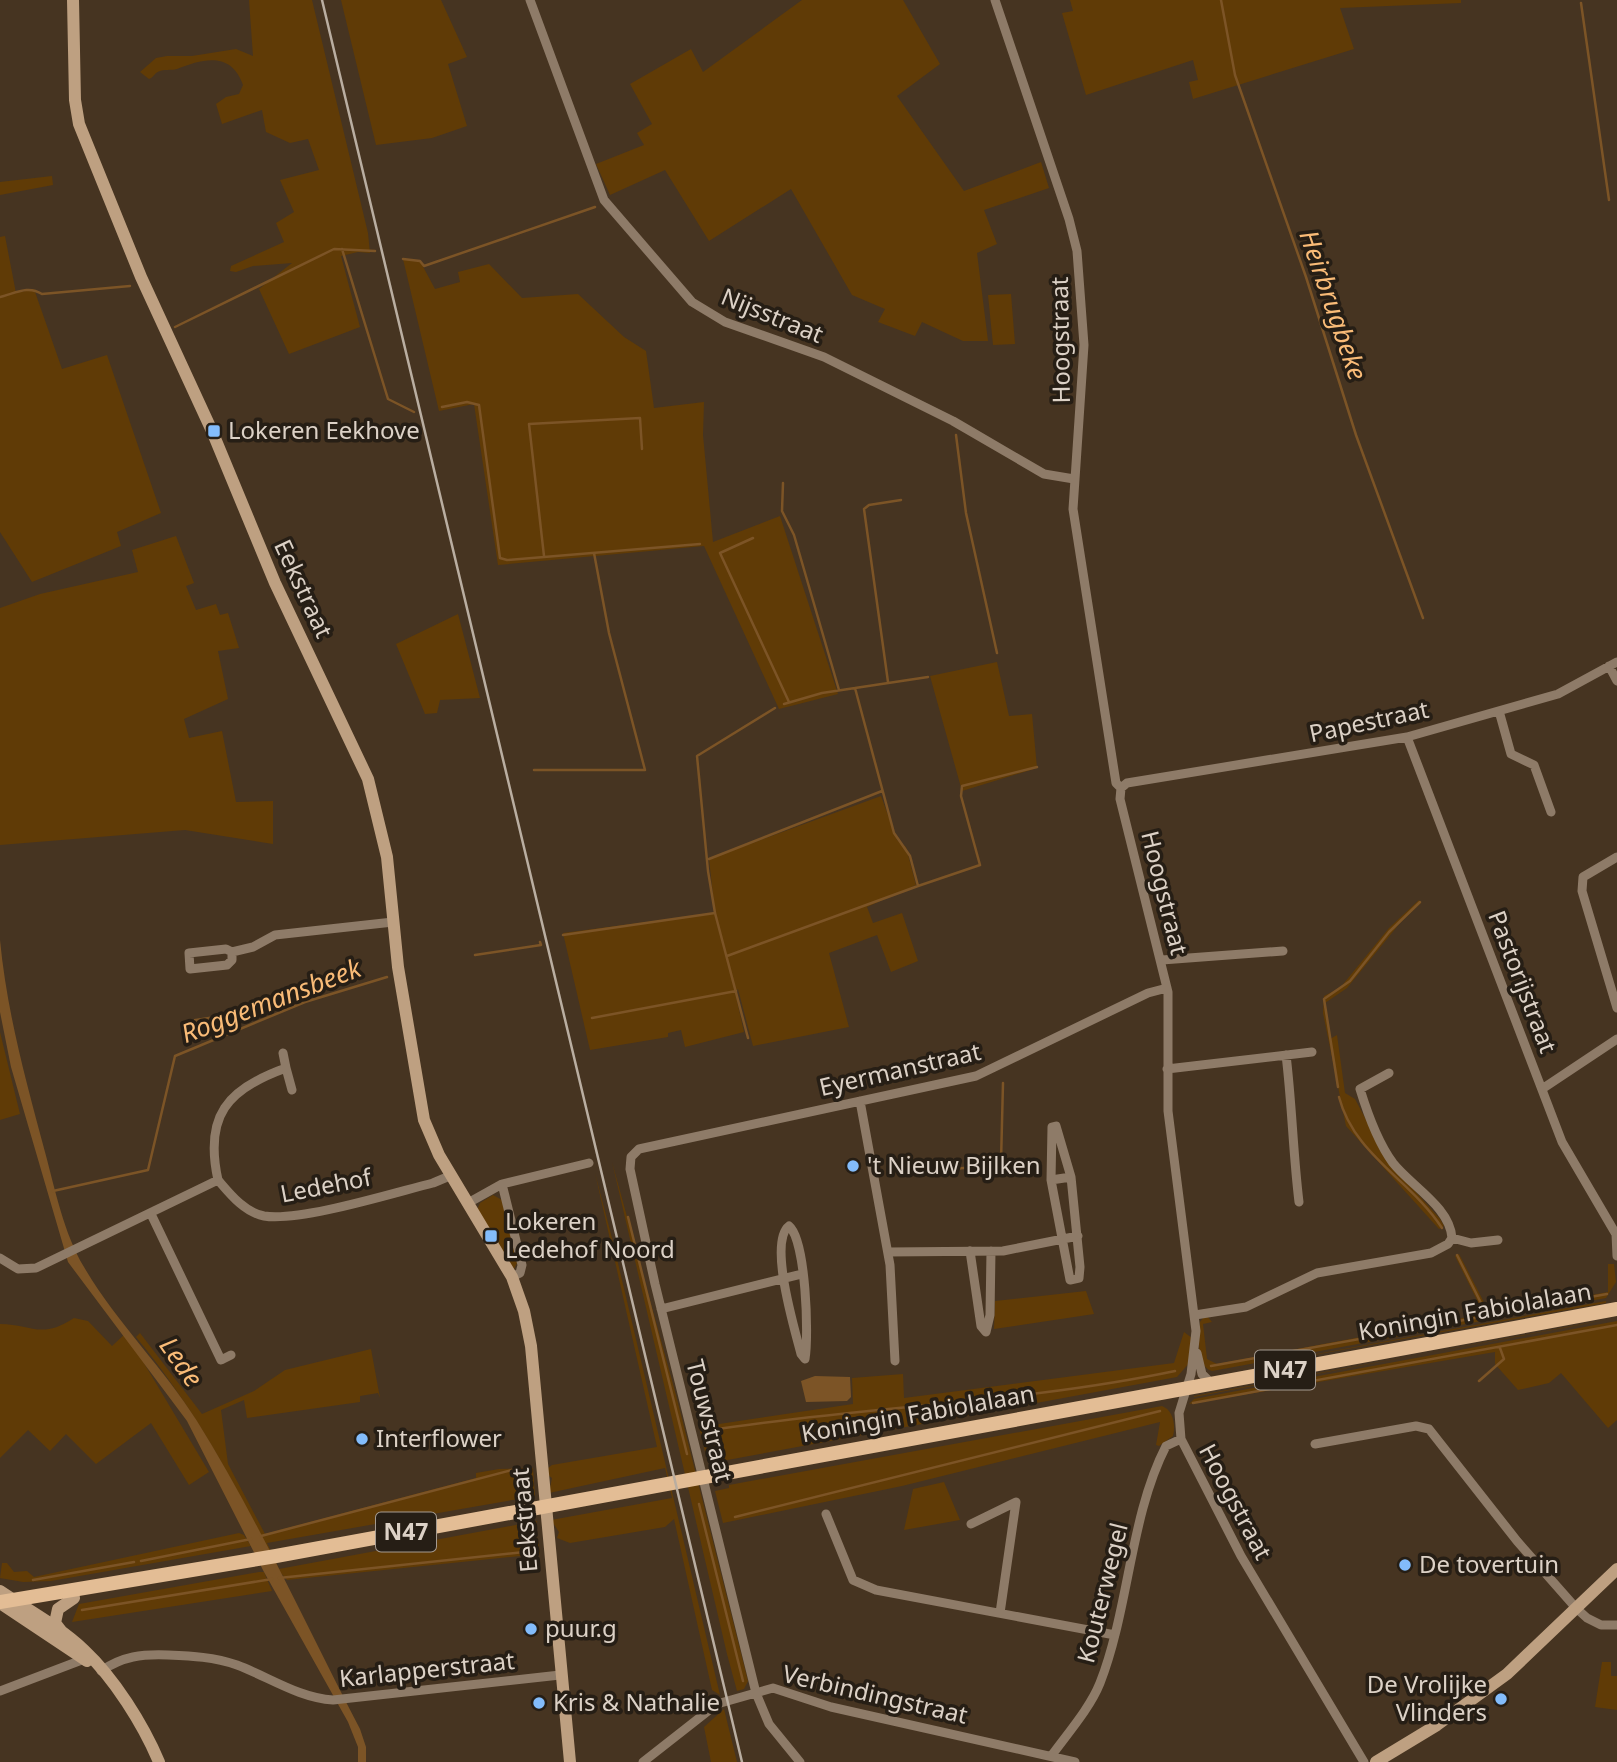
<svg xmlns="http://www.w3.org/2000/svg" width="1617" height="1762" viewBox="0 0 1617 1762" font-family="'Noto Sans',sans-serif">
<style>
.green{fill:#603b06}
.water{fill:#7c5426}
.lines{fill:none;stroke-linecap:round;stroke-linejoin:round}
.stream{stroke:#7c5426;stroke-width:2.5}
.street{stroke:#8e7b68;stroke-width:9}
.secondary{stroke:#bea081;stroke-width:12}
.primary{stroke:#e3bd95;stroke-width:14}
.rail{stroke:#baaea1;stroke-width:2.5}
.poi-dot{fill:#83bcfb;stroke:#261e15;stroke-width:2.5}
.labels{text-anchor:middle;stroke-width:7;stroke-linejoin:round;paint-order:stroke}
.shield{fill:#261e15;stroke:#a59b91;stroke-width:2}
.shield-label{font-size:23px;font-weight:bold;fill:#dcd1c6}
.street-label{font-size:24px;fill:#dcd1c6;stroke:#261e15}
.poi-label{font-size:24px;fill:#dcd1c6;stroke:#261e15;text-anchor:start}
.water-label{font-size:26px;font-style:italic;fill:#f9bb77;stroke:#261e15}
</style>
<rect width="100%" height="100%" fill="#463421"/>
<path class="green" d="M249 0H312L368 233 370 253 358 252 341 256 360 327 289 354 259 289 292 263 253 266 236 272 230 271 231 266 284 242 276 223 294 212 280 180 319 170 308 139 290 143 266 132 262 110 222 124 216 104 226 97 239 94 243 85C231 51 203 59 177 69 172 71 163 68 156 73 154 75 152 78 149 79L140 72 156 58 167 56H192L236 49 253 56Z
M341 0H441L467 57 448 64 467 126 432 138 376 145Z
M802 0H903L940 64 897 96 964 191 1041 162 1049 188 984 210 997 244 977 253 988 341H963L922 322 915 336 878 322 885 309 852 295 791 189 709 241 665 170 610 195 596 164 644 145 637 133 652 124 630 84 691 49 703 72Z
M1070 0H1461V3L1340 8 1354 49 1193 99 1189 82 1198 80 1193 60 1086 95 1062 13 1073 11Z
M52 176 53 185 0 195V182Z
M5 236 16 293 34 289 62 369 107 355 161 513 117 532 121 546 32 582 0 532V237Z
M403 259 420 261 435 289 460 282 458 272 489 264 522 298 578 294 624 337 646 351 654 408 704 402 703 435 713 542 780 516 838 694 779 709 704 546 498 565 474 404 439 411Z
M1011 294 1015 344 993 345 988 295Z
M176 536 194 583 186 586 196 610 216 604 220 615 228 613 239 648 218 651 228 699 184 719 189 738 222 731 236 802 273 801V844L185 830 0 845V608L40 594 138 572 132 550Z
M458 614 480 698 440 700 437 713 425 714 396 644Z
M997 662 1009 716 1032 714 1037 768 962 791 930 676Z
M881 796 897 840 906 847 916 885 867 907 873 923 902 913 918 961 891 972 877 935 829 953 849 1027 753 1046 738 989 735 992 744 1032 685 1047 681 1030 668 1033V1037L590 1050 563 933 715 913 709 859Z
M1419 900 1421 903 1400 923 1347 988 1325 1003 1330 1039 1337 1035 1345 1093 1355 1099 1388 1161 1440 1219 1444 1226 1439 1229 1346 1126 1323 1013 1324 996 1340 988 1389 928Z
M0 1032 20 1114 0 1120Z
M612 1162 676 1395 748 1681 744 1689 737 1691 727 1654Z
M595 1173 613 1242 720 1695 712 1690 674 1519 665 1527 570 1543 557 1538 559 1532 551 1520 672 1498 665 1468 549 1493 552 1478 548 1475V1468L552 1465 657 1447Z
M493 1195 502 1200 517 1263 514 1269 477 1210 480 1203Z
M1459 1254 1490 1314 1608 1292V1264H1614L1616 1282 1606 1298 1212 1371C1194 1365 1200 1338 1200 1322L1203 1318 1208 1317 1212 1322 1203 1324 1207 1359 1217 1364 1484 1314 1455 1256Z
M1086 1291 1094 1314 994 1329 995 1301Z
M1606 1301V1303L1213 1373Z
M74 1318 88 1321 112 1346 126 1333 209 1472 189 1485 151 1423 96 1464 66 1434 50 1451 28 1430 0 1458V1324C31 1324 41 1340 74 1318Z
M1609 1319 1194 1397V1396L1569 1327Z
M1617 1321V1420L1608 1428 1561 1373 1549 1383 1518 1390 1495 1364V1352L1189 1404 1194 1399Z
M1184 1332 1192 1338 1190 1362 1177 1377 722 1461 707 1460 699 1427 853 1404 852 1378 903 1374 904 1398 1174 1363Z
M140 1333 202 1414 254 1391 285 1370 371 1349 380 1398 378 1393 360 1396V1402L247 1418 244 1400 221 1410 228 1464 265 1534 476 1478V1473L499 1469 533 1468 535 1496 267 1543 279 1569 537 1521 534 1533 538 1539 540 1554 287 1580 279 1571C239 1490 194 1407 136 1337Z
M1162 1406C1173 1410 1176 1425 1173 1436L1159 1446 1156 1445 1160 1422 902 1486 723 1523 715 1491 729 1488V1485Z
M944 1482 960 1520 904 1530 913 1489Z
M239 1533 244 1535 251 1546 51 1581 23 1582 0 1578 2 1563H7L14 1572 27 1571 34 1577Z
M259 1572H264L272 1591 72 1622 79 1604Z
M1602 1662H1611V1676H1617V1710L1595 1707Z
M724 1709 737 1762H711L704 1727Z"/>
<path class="water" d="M0 940C7 1013 26 1081 45 1152 55 1189 64 1234 84 1267 116 1322 163 1367 197 1421 258 1519 307 1627 360 1729L366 1747V1762H358V1747L348 1722 264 1572 187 1421 68 1262 11 1067 0 1012Z
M227 1014 234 1018C226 1029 207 1037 194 1035V1019Z
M815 1376 850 1377 851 1397 847 1401 806 1402 801 1381Z"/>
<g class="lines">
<path class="stream" d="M1221 0 1235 75 1306 277 1356 435 1423 618
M1581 3 1609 200
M342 249 388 399 414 412
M403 259 420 261 424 266 595 207
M0 297C16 293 28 285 42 294L130 286
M175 327 334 249 375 251
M442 407 467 402 479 405 500 558 507 560 700 544
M956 435 966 513 997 653
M783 483 782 511 794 535 839 690
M753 538 720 553 789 702
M544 556 529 424 640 418 642 449
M888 682 864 509 869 505 901 500
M855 688 894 833 910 856 918 886 980 865 961 796 962 786 1037 767
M784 704 822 693 928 677
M534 770H645L609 633 594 553
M709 859 882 791
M563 935 715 913
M475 955 541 945 540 942
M727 956 918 886
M592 1018 736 991
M748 1038 715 913 708 871 697 756 775 708
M1338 1087 1324 999 1350 981 1389 932 1420 902
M1339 1097C1354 1155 1411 1180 1442 1228
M1001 1162 1003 1083
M910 1173 996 1165
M53 1191 148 1170 175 1056 305 1002 387 977
M628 1217 687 1454
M1457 1255 1487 1315
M1211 1366 1607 1294
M1479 1381 1504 1359 1500 1348
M1193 1403 1617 1325
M711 1430C865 1406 1023 1403 1175 1371
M699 1504 743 1681
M735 1517 1160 1411
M261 1536 512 1470
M141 1561 251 1539
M279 1578 534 1551
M33 1580 134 1562
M82 1610 272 1579"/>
<path class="street" d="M530 0 604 200 692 302 725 322 824 357 953 421 1044 474 1074 479
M995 0 1069 219 1077 251 1084 345 1073 509 1116 783 1121 788 1120 799 1168 992V1111L1196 1331 1191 1374 1179 1413 1181 1439 1241 1556 1364 1762
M1609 666 1617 681
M1499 711 1511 754 1534 765 1551 812
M1407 737 1562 1142 1617 1236
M1121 788 1127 783 1407 737 1558 694 1617 662
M1617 857 1583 877 1582 891 1617 1008
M232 952V960L227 965 190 969 189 953 226 949 232 952 253 947 275 935 393 922
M1162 960 1283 951
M1286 1055C1292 1104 1293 1153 1299 1202
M286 1068 292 1090
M1167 1069 1312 1052
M1542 1089 1617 1039
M860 1101 890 1265 895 1361
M1056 1126 1071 1177 1080 1267 1079 1278 1070 1280 1051 1180 1052 1127Z
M218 1180C204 1116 227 1089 286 1068L283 1053
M1051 1180 1071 1177
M502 1184 522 1265 520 1273 512 1277
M468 1203 502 1184 589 1163
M151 1214 221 1360 231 1355
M789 1226C806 1240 809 1336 805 1359L801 1354C795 1330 768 1242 789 1226Z
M1616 1234 1617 1256
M1452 1238 1471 1243 1498 1240
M970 1251 981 1326 986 1332 990 1315 991 1251
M888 1252 1003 1251 1078 1236
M0 1258 18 1269 36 1268 218 1180C230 1194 244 1212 264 1216 300 1222 393 1193 433 1183L452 1175
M661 1309 802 1274
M1195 1315 1246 1307 1317 1273 1431 1253 1448 1244 1452 1238C1450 1207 1411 1186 1393 1163 1379 1144 1367 1112 1360 1089L1389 1073
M1197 1353 1202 1374 1211 1383
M1315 1444 1416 1426 1429 1429 1517 1541 1576 1608 1587 1618 1601 1625H1617
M826 1514 853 1580 876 1590 1115 1635
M971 1524 1016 1502 1000 1613
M101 1671C123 1656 142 1654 168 1655 192 1656 214 1657 237 1665 269 1677 299 1698 333 1700L560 1675
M0 1691 87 1658
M1052 1755C1068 1733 1090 1708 1100 1683 1129 1609 1130 1516 1166 1446L1181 1439
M643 1762 717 1704 773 1688 831 1707 1075 1762
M800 1762 769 1724 756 1693 655 1284 630 1169 631 1157 639 1149 976 1076 1148 993 1167 988"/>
<path class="secondary" d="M73 0 75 100 79 124 141 277 212 431 275 583 368 779 387 857 398 967 424 1120 439 1155 512 1277 524 1311 531 1346 570 1762
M0 1591C28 1610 60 1627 84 1650 114 1678 143 1724 159 1762
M0 1603 87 1661
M62 1632 55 1623 58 1609 74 1598
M1376 1762 1437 1725 1507 1674 1617 1569"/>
<path class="primary" d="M0 1602 276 1556 1617 1309"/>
<path class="rail" d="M322 0 742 1762"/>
</g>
<g class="poi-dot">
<rect x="207" y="424" width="14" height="14" rx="3.5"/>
<circle cx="853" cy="1166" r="7"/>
<rect x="484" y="1229" width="14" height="14" rx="3.5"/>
<circle cx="362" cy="1439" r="7"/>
<circle cx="1405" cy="1565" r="7"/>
<circle cx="531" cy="1629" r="7"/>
<circle cx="1501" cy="1699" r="7"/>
<circle cx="539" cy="1703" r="7"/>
</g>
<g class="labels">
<g class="shield">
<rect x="1255" y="1350.5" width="60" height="39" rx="5"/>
<rect x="376" y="1512.5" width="60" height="39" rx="5"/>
</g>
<g class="shield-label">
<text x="1285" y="1378">N47</text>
<text x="406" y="1540">N47</text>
</g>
<g class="street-label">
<text transform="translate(772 316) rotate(22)" y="8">Nijsstraat</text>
<text transform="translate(1061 340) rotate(-91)" y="8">Hoogstraat</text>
<text transform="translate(303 589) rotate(65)" y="8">Eekstraat</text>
<text transform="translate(1369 722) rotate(-12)" y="8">Papestraat</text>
<text transform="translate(1164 893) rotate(76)" y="8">Hoogstraat</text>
<text transform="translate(1522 982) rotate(69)" y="8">Pastorijstraat</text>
<text transform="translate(900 1070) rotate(-13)" y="8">Eyermanstraat</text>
<text transform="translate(326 1186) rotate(-11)" y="8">Ledehof</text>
<text transform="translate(1475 1312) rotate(-10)" y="8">Koningin Fabiolalaan</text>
<text transform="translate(918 1414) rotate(-10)" y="8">Koningin Fabiolalaan</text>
<text transform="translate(709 1421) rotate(76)" y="8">Touwstraat</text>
<text transform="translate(1235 1502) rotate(62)" y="8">Hoogstraat</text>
<text transform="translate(525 1520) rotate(-95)" y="8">Eekstraat</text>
<text transform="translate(1103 1593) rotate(-76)" y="8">Kouterwegel</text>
<text transform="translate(427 1670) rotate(-6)" y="8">Karlapperstraat</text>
<text transform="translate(875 1695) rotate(13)" y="8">Verbindingstraat</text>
</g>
<g class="poi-label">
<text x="228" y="439">Lokeren Eekhove</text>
<text x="867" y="1174">'t Nieuw Bijlken</text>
<text x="505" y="1230">Lokeren<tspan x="505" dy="28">Ledehof Noord</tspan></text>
<text x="376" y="1447">Interflower</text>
<text x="1419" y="1573">De tovertuin</text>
<text x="545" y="1637">puur.g</text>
<text x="1487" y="1693" text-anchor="end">De Vrolijke<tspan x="1487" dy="28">Vlinders</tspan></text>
<text x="553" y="1711">Kris &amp; Nathalie</text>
</g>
<g class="water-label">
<text transform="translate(1333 305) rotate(71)" y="9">Heirbrugbeke</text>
<text transform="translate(271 1001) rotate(-21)" y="9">Roggemansbeek</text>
<text transform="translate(181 1362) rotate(55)" y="9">Lede</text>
</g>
</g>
</svg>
